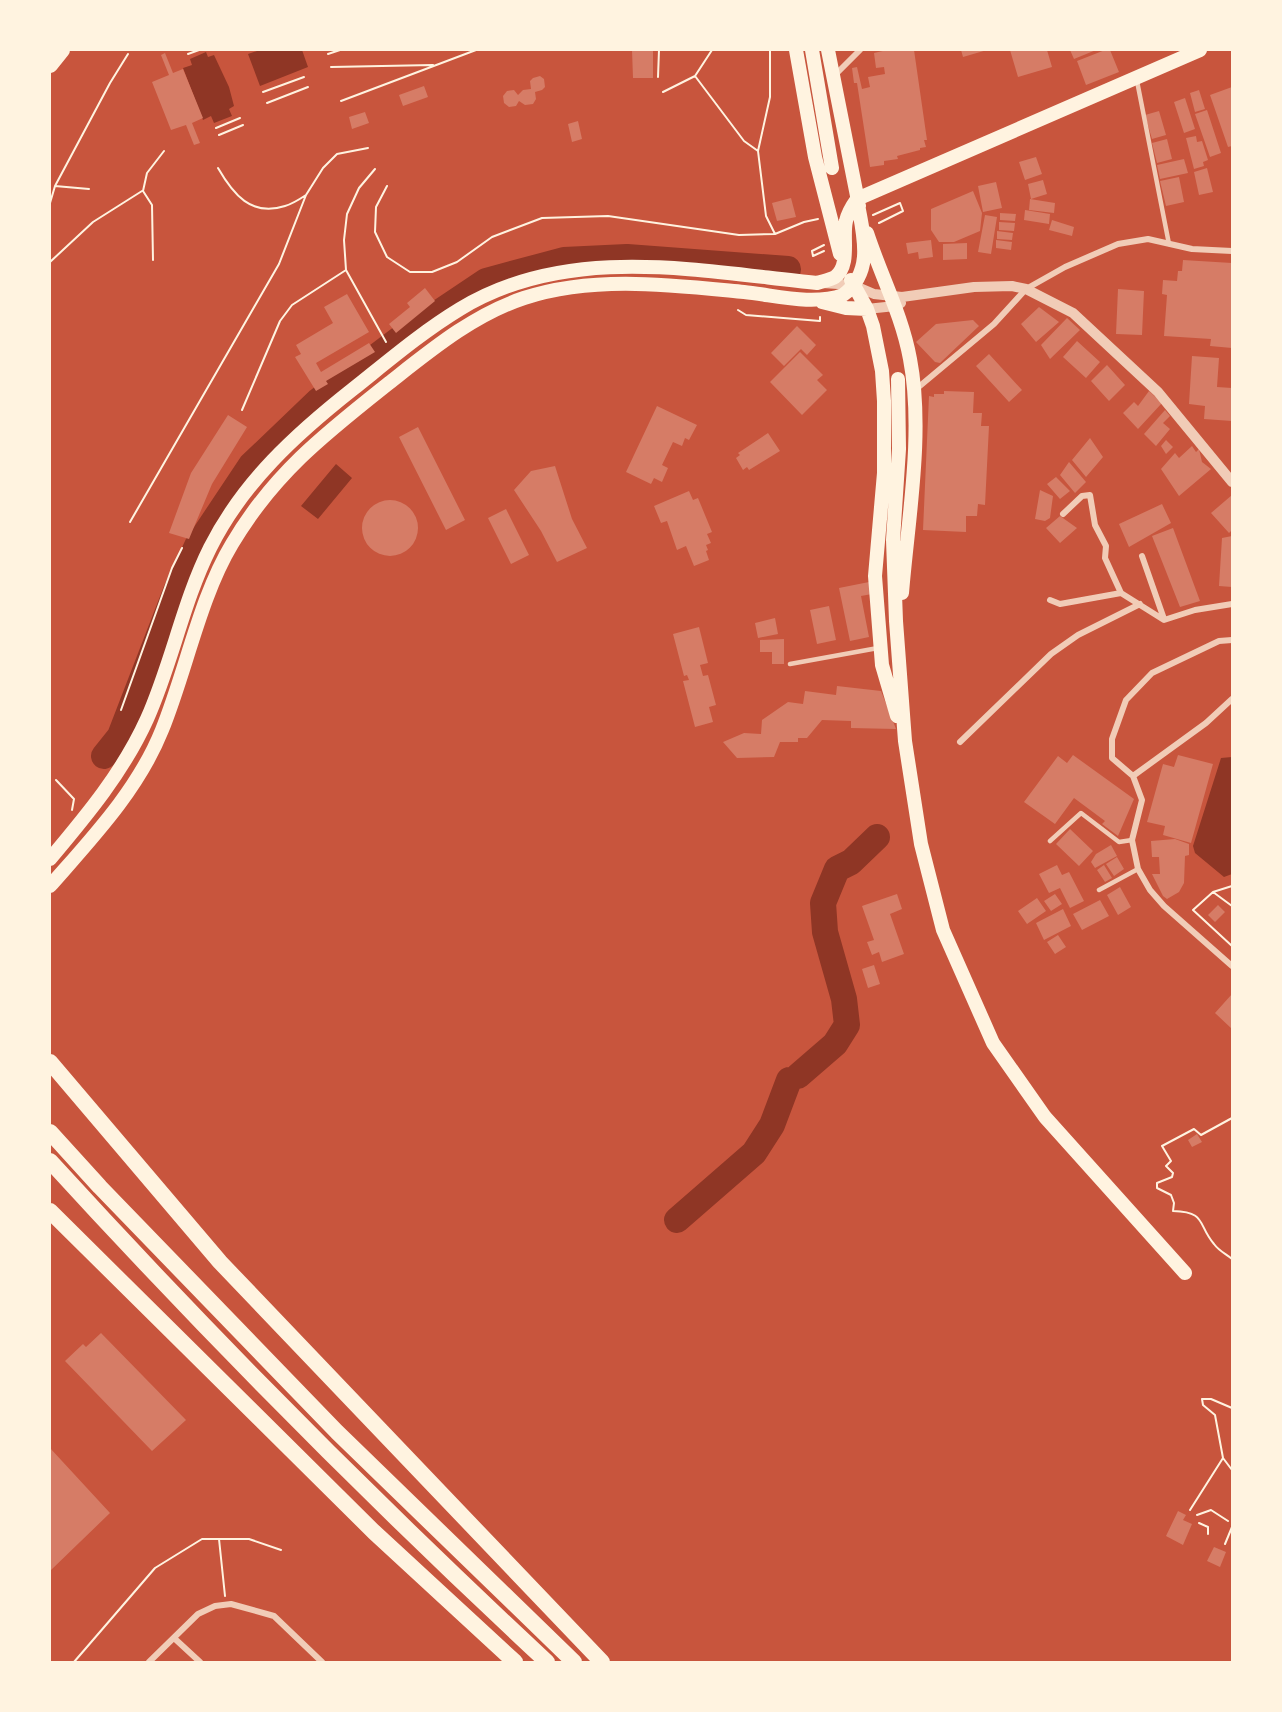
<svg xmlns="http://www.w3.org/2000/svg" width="1282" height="1712" viewBox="0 0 1282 1712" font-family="Arial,sans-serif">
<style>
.water{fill:#8f3625}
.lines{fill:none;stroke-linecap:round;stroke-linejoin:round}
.river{stroke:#8f3625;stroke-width:26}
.building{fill:#d67c66}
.path{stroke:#fff3e0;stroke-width:2}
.service{stroke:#f1ccb7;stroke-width:4.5}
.minor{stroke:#f1ccb7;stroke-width:6}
.tertiary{stroke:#f1ccb7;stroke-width:10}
.primary{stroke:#fff3e0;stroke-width:14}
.motorway{stroke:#fff3e0;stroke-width:16}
</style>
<rect width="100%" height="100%" fill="#c8553d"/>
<path class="water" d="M260 50H302L308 67 260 86 248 54Z
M206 52 208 57 214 55 229 87 234 106 229 109 232 116 214 123 211 116 203 120 183 68 192 65 190 59Z
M336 464 352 478 318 519 301 506Z
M1232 757V874L1224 877 1195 853 1193 846 1221 758Z"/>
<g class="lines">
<path class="river" d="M104 756 120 736 176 591 197 546 251 465 319 400 398 340 486 281 564 260 627 257 788 269
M798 1076 835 1044 847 1025 844 999 825 932 823 903 837 869 851 862 877 837
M677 1220 754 1153 772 1125 789 1080"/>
</g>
<path class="building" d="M632 50H653V78H633Z
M887 50H914L927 140H924L926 147 920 148V150L897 156 898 159 884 161V165L870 167 857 83H854L852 68 857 67 862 89 870 87 868 77 885 74 884 67 876 68 874 53Z
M961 50H987L963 57Z
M1010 50H1047L1052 67 1018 77Z
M1070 50H1096L1074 59Z
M1105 50H1110L1119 72 1086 85 1077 61Z
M165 53 173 73 183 69 203 118 192 123 200 143 194 145 186 125 171 130 152 82 169 75 161 55Z
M540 76 544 79 545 87 542 90 535 92 536 99 533 104 525 105 519 101 516 106 509 107 504 103 503 96 507 91 514 90 518 95 523 90 531 89 530 81 533 78Z
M424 86 428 97 403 106 399 95Z
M1232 87V146L1228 147 1210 95Z
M1199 90 1205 109 1195 112 1190 93Z
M1185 98 1195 129 1184 133 1174 102Z
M1207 110 1221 153 1210 157 1195 114Z
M1159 111 1166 135 1152 139 1145 115Z
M365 112 369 123 352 129 349 117Z
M578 121 582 139 572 142 568 124Z
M1196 136 1197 142 1202 141 1208 160 1203 162 1204 166 1194 169 1186 138Z
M1167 139 1172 159 1157 163 1152 143Z
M1036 157 1042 174 1025 180 1019 162Z
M1184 159 1188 173 1160 179 1157 165Z
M1207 168 1213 192 1199 195 1194 172Z
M1179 177 1184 202 1166 206 1160 181Z
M1043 180 1047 194 1031 199 1028 184Z
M996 182 1002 208 983 212 978 186Z
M973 191 982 213 980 231 954 242H939L931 230V209Z
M791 198 796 217 777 221 772 203Z
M1030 199 1055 203 1054 213 1029 210Z
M1025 210 1050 214 1049 224 1024 220Z
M1000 213 1016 214 1015 221 1000 220Z
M985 215 997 217 991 254 978 252Z
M1052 220 1074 227 1072 236 1049 230Z
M999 222 1015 223 1014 231 999 230Z
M997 231 1013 233 1012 240 997 239Z
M931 240 933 257 919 259 918 252 908 254 906 243Z
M996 240 1012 242 1011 250 996 248Z
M967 243V259L943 260V244Z
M1183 260 1232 263V348L1210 346 1211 339 1164 336 1167 295 1162 294 1163 280 1177 281 1178 271H1182Z
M425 288 435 301 396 333 389 324 410 307 407 303Z
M1118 289 1144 291 1142 335 1116 334Z
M347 294 369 332 316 363 321 372 369 343 375 352 326 381 328 384 316 391 295 357 301 354 296 345 333 323 324 307Z
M1039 307 1059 322 1036 342 1021 324Z
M1067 318 1080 330 1050 359 1041 345Z
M973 320 979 326 940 363 935 362 916 342 936 324Z
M797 326 816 345 807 355 801 349 784 366 771 353Z
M1077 341 1100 362 1086 378 1063 357Z
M800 352 823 375 817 380 827 390 802 415 770 382Z
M989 354 1022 390 1009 402 976 366Z
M1192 356 1219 358 1217 387 1232 388V421L1204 419 1205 406 1189 404Z
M1107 365 1125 385 1109 401 1091 381Z
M944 391 974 392 973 413H982L981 426H989L985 505 978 504 977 516H966V532L923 530 929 396 934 397V394H944Z
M1149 391 1162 403 1138 429 1123 413 1134 402 1138 406Z
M657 406 697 425 689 440 685 438 682 446 673 442 662 465 668 468 662 482 654 478 651 484 626 472Z
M1165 410 1170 416 1163 423 1170 429 1156 446 1144 434Z
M228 415 247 427 212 484 189 539 169 533 191 473Z
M418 427 465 520 446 530 399 437Z
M768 433 780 451 749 470 747 467 743 470 736 458 740 455 738 453Z
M1090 438 1103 457 1086 477 1072 460Z
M1166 440 1173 447 1166 454 1161 446Z
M1192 446 1196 452 1199 449 1202 462 1211 469 1179 496 1161 469 1175 453 1179 458Z
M1069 462 1086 482 1075 493 1060 475Z
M555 466 572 519 587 548 557 562 541 531 514 490 531 471Z
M1056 477 1070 491 1060 499 1047 484Z
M1040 490 1053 496 1050 518 1045 521 1035 519Z
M689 491 693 500 698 498 712 532 707 534 711 543 706 545 708 550 706 551 709 560 694 566 686 546 677 550 667 521 661 523 654 506Z
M1232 495V530L1229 533 1211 513Z
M362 528a28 28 0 1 1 56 0a28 28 0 1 1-56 0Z
M1162 504 1171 523 1129 547 1119 524Z
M506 509 529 555 511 564 488 518Z
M1060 516 1077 528 1060 543 1046 528Z
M1173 528 1200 601 1180 607 1152 536Z
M1232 536V587L1219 586 1222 538Z
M869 582 872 594 861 596 869 637 850 641 839 588Z
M829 606 836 640 817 644 810 610Z
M775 618 778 634 758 638 755 623Z
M699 627 708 663 700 665 703 676 708 675 716 705 709 707 713 722 695 727 683 681 689 680 687 675 684 676 673 634Z
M784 639V664H772V652H760V640Z
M837 686 881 691 896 729 851 728V721L822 720 807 738H798V742H780L774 757 737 758 723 742 744 733 761 734 762 720 788 702 803 704 805 691 836 695Z
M1073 755 1134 799 1118 836 1102 824 1105 821 1074 798 1055 824 1024 802 1058 756 1067 763Z
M1178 755 1213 764 1191 843 1163 835 1165 826 1147 822 1163 764 1174 767Z
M1070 829 1093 851 1079 866 1056 844Z
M1175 839 1189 844V855L1185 856 1184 883 1179 892 1167 899 1163 896 1152 874H1160L1159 857H1152L1151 841Z
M1111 845 1117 856 1095 868 1091 862 1096 854Z
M1117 857 1124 869 1114 876 1106 864Z
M1057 865 1062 875 1069 872 1084 901 1070 908 1060 888 1049 893 1039 874Z
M1104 865 1112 878 1105 882 1097 870Z
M1120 887 1131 907 1118 915 1107 895Z
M897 894 902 909 890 914 904 954 882 962 879 952 872 955 867 942 874 940 862 906Z
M1055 894 1062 904 1051 911 1044 901Z
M1037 898 1046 911 1027 924 1018 911Z
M1100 900 1109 916 1082 930 1073 914Z
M1218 905 1225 912 1215 922 1208 915Z
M1063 909 1071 926 1044 940 1036 923Z
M1058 935 1066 947 1055 954 1047 942Z
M874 965 880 984 868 988 862 969Z
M1232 994V1029L1215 1013Z
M1197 1134 1202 1142 1192 1147 1188 1140Z
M101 1333 186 1420 152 1451 65 1361 83 1344 86 1347Z
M50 1448 110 1513 50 1571Z
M1178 1511 1186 1515 1183 1520 1192 1524 1183 1545 1166 1536Z
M1214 1547 1226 1552 1220 1567 1207 1561Z"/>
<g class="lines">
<path class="path" d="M770 50V97L758 151 766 216 775 234
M188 54 199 50
M328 54 340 50
M331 67 433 65
M695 76 744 141 758 151
M658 77 659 50
M263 92 304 77
M663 92 695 76 712 50
M341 101 476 50
M267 103 308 87
M216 128 240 118
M219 135 243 125
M218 168C233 194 251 217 285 206 292 204 300 199 306 195
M375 169 359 188 347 214 344 240 346 270 386 342
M55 186 89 189
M387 186 376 207 375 232 387 257 410 272H432L457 262 492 237 542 218 608 216 739 235 775 234 804 222 818 219
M50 203 55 186 110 83 128 54
M873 215 900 203 903 211 879 223
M824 251 813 256 812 251 824 245
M153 260 152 205 143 191 147 173 164 151
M50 262 93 222 142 191
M738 310 746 315 820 321V317
M242 410 280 321 292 305 346 270
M130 522 279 264 306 195 323 168 337 154 368 148
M121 710 172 568 182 548
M56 780 74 799 72 810
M1232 886 1213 892 1193 910 1232 946
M1213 892 1232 906
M1232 1118 1201 1135 1194 1129 1162 1146 1171 1161 1166 1166 1173 1173 1172 1177 1157 1183V1188L1171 1195 1174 1203 1173 1211C1207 1212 1197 1224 1214 1244 1219 1251 1226 1254 1232 1259
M1223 1458 1232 1470
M1190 1510 1223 1458 1215 1415 1203 1405 1202 1399H1211L1232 1408
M1197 1515 1211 1510 1228 1521
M1199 1523 1208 1527V1534
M219 1539 225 1596
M1225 1544 1232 1527
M74 1662 155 1568 202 1539H249L281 1550"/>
<path class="service" d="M1137 81 1169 244
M790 664 878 648
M1050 841 1081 813 1119 842 1132 840
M1099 890 1138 869"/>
<path class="minor" d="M833 77 860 50
M915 390 994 324 1026 289 1065 267 1118 244 1148 239 1192 249 1232 251
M1063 514 1082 496 1090 495 1095 525 1106 546 1105 558 1121 593
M1142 556 1164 619
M1050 600 1060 604 1121 593 1164 620 1195 610 1232 604
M1232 640 1219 641 1152 673 1126 700 1112 739V758L1133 776 1142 800 1132 840 1138 869 1150 890 1164 906 1232 966
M960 742 1051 654 1078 635 1140 604
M1133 776 1206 723 1232 699
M174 1638 200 1662
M149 1662 198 1614 215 1606 231 1604 274 1616 322 1662"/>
<path class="tertiary" d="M823 283 853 285 874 294 902 297 974 287 1012 286 1026 289 1073 313 1158 392 1232 482
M867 309 895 306 901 303"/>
<path class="primary" d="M796 50 815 157 840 254
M812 50 832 168
M828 50 859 206
M867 233C881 276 902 315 910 359 924 432 908 519 902 593
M851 280 867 309 873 326 882 371 884 401V473L875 576 882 665 897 716
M822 302 846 308 867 309
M898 379 899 449 893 540 896 621 905 741 921 844 943 930 993 1043 1045 1117 1185 1273
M50 859C87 815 123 772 147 719 172 663 183 602 210 548 243 482 296 434 353 389 387 362 422 332 460 309 568 243 699 271 817 283 823 281 830 280 835 277 851 265 842 237 846 221 848 212 852 206 857 199L1200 50
M50 886C92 838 138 790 162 730 186 671 200 597 232 544 274 473 326 433 389 383 431 350 473 315 524 298 594 275 672 285 744 292 775 295 812 306 843 295 875 271 863 234 857 199"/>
<path class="motorway" d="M50 65 62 50
M50 1062 220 1262 602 1662
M50 1132 100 1187 337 1432 574 1662
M50 1161C209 1335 375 1502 547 1662
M50 1211 374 1532 515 1662"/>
</g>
<rect width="1282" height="1712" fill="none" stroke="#fff3e0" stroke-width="102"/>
</svg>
